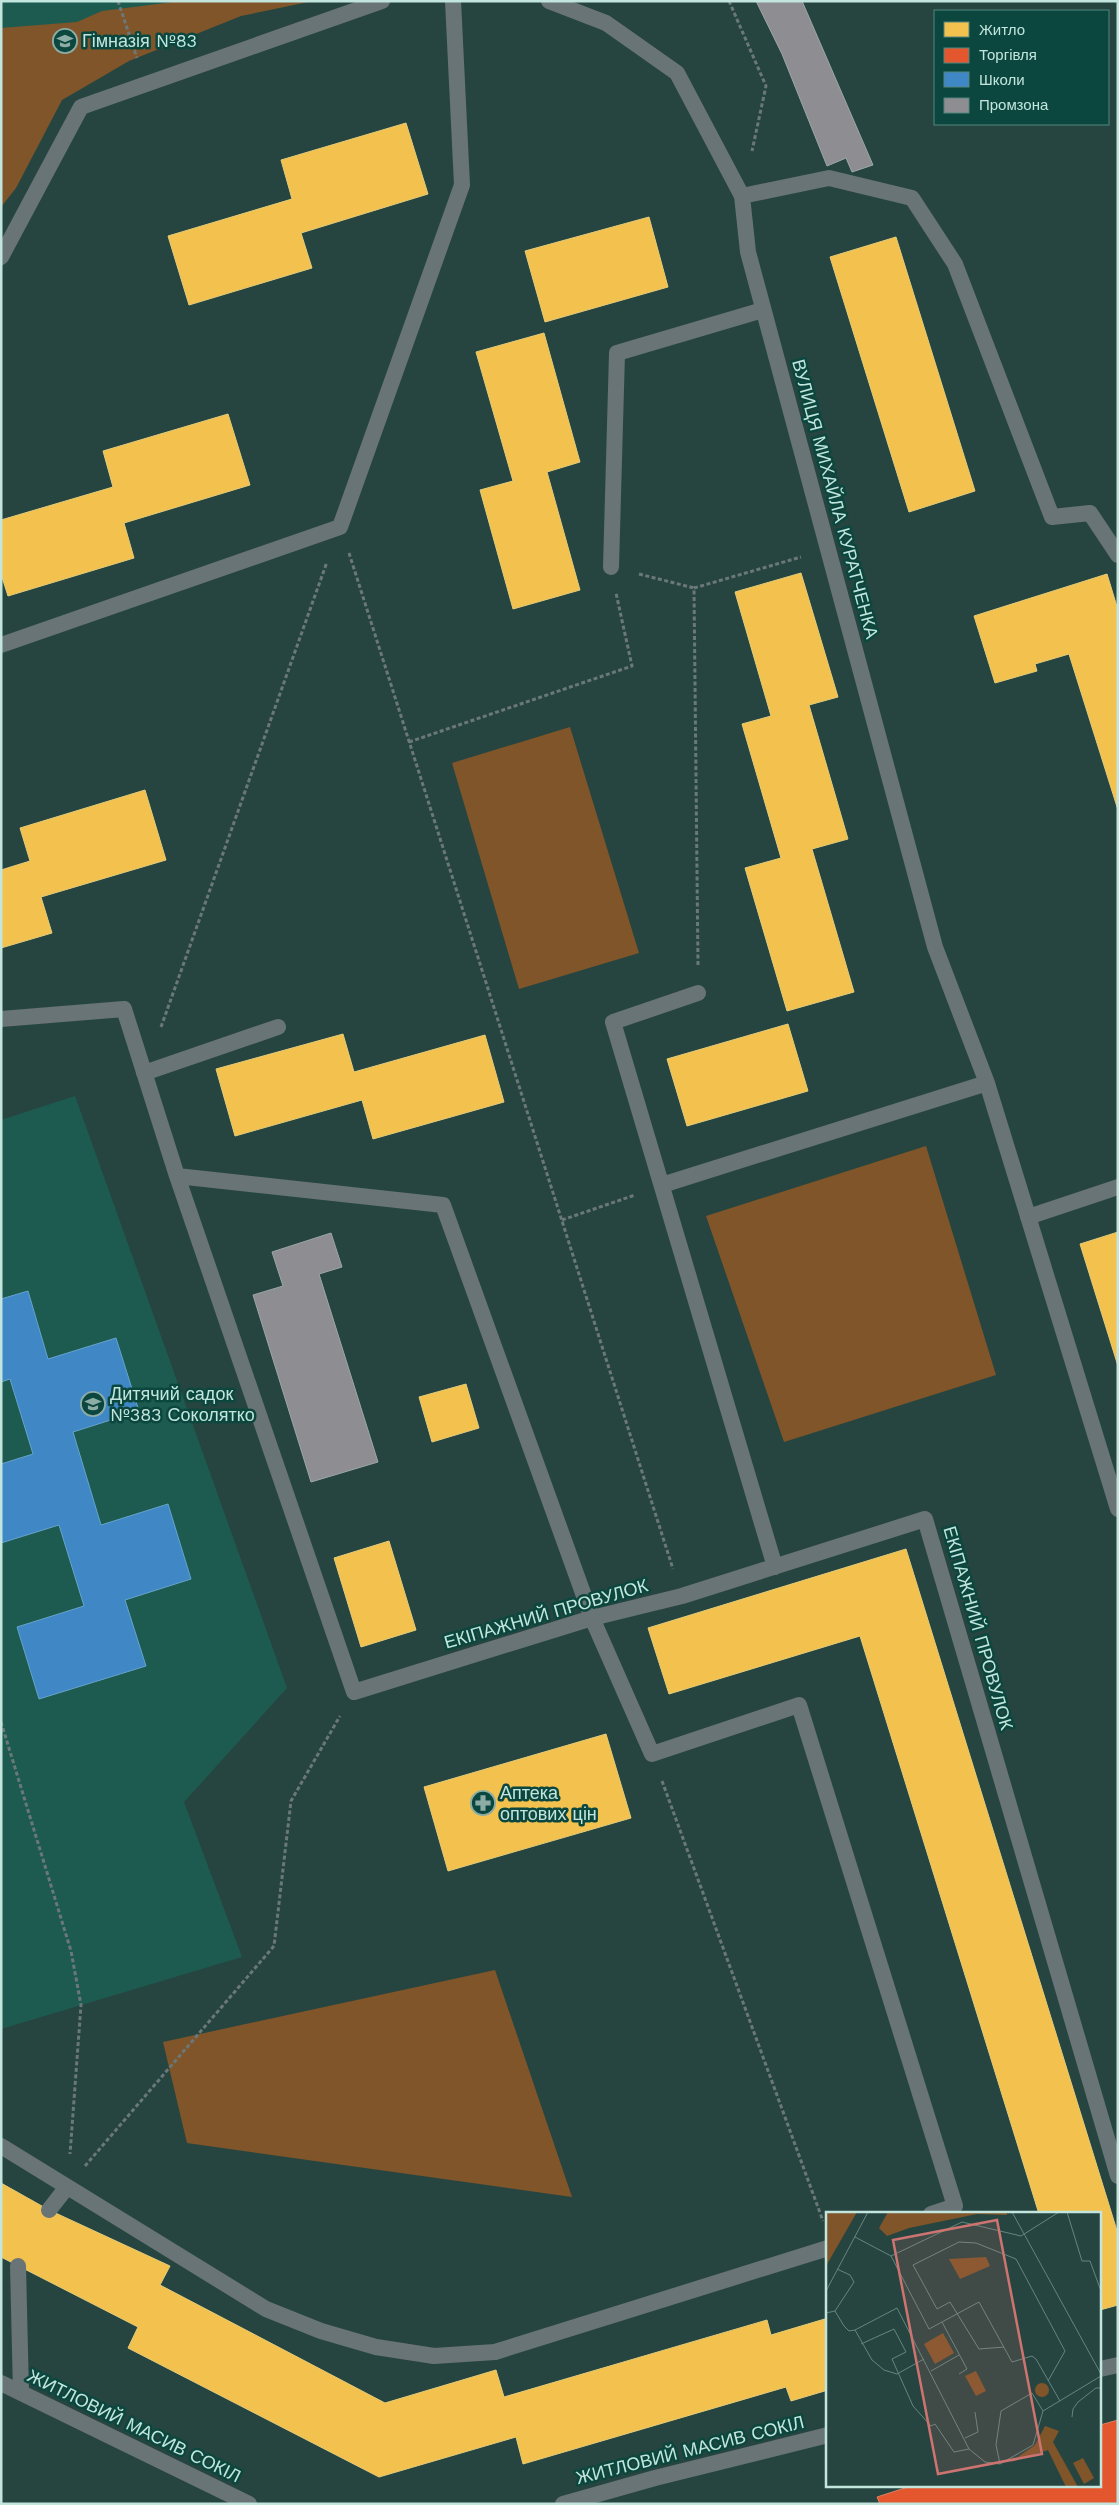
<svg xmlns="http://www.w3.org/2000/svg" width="1119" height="2505" viewBox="0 0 1119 2505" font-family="'Work Sans',sans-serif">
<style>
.built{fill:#1d5b50}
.green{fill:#805529}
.homes{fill:#f2c14e;stroke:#e4cc79}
.shops{fill:#e4572e;stroke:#da8262}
.schools{fill:#3f88c5;stroke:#66a4cc}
.industry{fill:#8d8d92;stroke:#9da7a8}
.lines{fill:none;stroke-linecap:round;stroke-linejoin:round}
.path{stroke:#6b7879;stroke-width:3;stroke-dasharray:4 2.5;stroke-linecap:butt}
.lane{stroke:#697477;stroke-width:16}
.labels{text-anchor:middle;stroke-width:5;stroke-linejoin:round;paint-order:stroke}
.poi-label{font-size:18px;fill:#c2e5dd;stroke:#0b473e;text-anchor:start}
.street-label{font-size:18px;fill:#c2e5dd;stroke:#0b473e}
.inset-road{fill:none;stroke:#65857f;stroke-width:1}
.view{fill:#ce7470;fill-opacity:0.15;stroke:#ce7470;stroke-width:2.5}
.inset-edge{fill:none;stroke:#c2e5dd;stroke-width:2.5}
</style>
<rect width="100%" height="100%" fill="#274540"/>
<path class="built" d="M1 1H256L1 80Z
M75 1096 287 1688 184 1802 242 1957 1 2029V1120Z"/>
<path class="green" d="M181 1H313L241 16 129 61 62 100 16 188 1 207V28L77 22 102 11Z
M570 727 639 953 519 989 452 763Z
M926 1146 996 1375 784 1442 706 1216Z
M495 1970 572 2197 187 2143 163 2042Z"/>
<path class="homes" d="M406 123 428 194 301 233 312 268 189 305 168 236 292 199 281 160Z
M649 217 668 287 545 322 525 251Z
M896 237 975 491 909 512 830 257Z
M544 333 580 462 547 472 580 590 513 609 480 490 513 481 476 352Z
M228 414 250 485 124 523 134 558 8 596 1 574V520L113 487 103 451Z
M801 573 838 697 809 705 848 839 812 849 854 992 787 1011 745 868 781 858 742 724 771 716 735 592Z
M1107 574 1118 610V810L1069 654 1035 664 1037 671 995 683 974 616Z
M145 790 166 860 41 897 52 933 1 948V870L30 861 20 828Z
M788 1024 808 1091 687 1126 667 1059Z
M343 1034 354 1072 485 1035 504 1102 373 1139 362 1100 235 1136 216 1069Z
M1118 1232V1366L1080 1244Z
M466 1384 479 1428 432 1442 419 1397Z
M389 1541 416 1630 361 1647 334 1558Z
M906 1549 1118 2234V2305L1100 2310V2214H1039L860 1636 669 1694 648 1628Z
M606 1734 631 1818 448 1871 424 1787Z
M1 2183 49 2210 170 2266 160 2285 385 2403 496 2370 504 2397 767 2320 771 2335 828 2318V2390L791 2401 786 2387 523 2464 516 2437 379 2477 128 2348 138 2327 1 2257Z"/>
<path class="shops" d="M1118 2420V2504H880L877 2497 911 2486H1100V2425Z"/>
<path class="schools" d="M28 1291 48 1359 116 1338 139 1411 73 1432 101 1525 168 1504 191 1579 125 1600 146 1666 39 1699 17 1627 84 1606 59 1525 1 1543V1464L33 1454 10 1379 1 1382V1299Z"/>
<path class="industry" d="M756 1H802L873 165 852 172 846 158 827 166 782 54Z
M331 1233 342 1267 319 1274 378 1462 311 1482 253 1295 283 1286 272 1252Z"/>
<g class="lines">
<path class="path" d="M118 1 137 58
M729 1 766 86 752 151
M349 553 673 1569
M639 574 694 588
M409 742 632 666 616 593
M698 965 694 588 801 557
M161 1027 327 562
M562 1220 635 1195
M1 1722 71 1951 81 2005 70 2154
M662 1781 823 2221
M85 2166 274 1946 291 1801 340 1716"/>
<path class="lane" d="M549 1 606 23 677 73 742 196 748 252 935 947 987 1083 1118 1509
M742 196 829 178 912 198 955 264 1052 517 1090 513 1118 555
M1 257 81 107 382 1
M611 567 617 353 763 310
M1 645 340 527 462 185 453 1
M698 993 613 1022 775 1567
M1 1019 124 1009 177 1176 354 1692 592 1618 682 1596 925 1519 1118 2176
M144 1073 278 1027
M177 1176 443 1205 592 1618 652 1754 799 1705 955 2206 931 2214
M662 1185 987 1083
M1028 1217 1118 1187
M1 2146 266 2309 321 2331 376 2347 434 2356 495 2352 828 2248
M49 2210 67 2187
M18 2266 21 2393
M1100 2369 1118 2365
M1 2383 249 2504
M563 2504 655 2478 828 2435"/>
</g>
<defs>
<symbol id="school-ring" viewBox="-11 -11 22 22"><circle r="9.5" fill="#0b473e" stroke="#8cada6" stroke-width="1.5"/><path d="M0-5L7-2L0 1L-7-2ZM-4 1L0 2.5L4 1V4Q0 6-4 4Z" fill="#8cada6"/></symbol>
<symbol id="pharmacy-ring" viewBox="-11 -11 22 22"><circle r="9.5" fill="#0b473e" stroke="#8cada6" stroke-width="1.5"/><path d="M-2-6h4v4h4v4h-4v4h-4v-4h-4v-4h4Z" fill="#8cada6"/></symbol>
</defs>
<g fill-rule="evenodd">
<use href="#school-ring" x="51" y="27" width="28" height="28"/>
<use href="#school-ring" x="79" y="1390" width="28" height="28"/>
<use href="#pharmacy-ring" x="469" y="1789" width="28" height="28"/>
</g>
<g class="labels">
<g class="poi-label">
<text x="82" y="47">Гімназія №83</text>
<text x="110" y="1400">Дитячий садок<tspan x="110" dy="21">№383 Соколятко</tspan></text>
<text x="500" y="1799">Аптека<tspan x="500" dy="21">оптових цін</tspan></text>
</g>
<g class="street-label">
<text transform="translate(835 499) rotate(75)" y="6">ВУЛИЦЯ МИХАЙЛА КУРАТЧЕНКА</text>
<text transform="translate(546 1614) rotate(-16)" y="6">ЕКІПАЖНИЙ ПРОВУЛОК</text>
<text transform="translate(978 1628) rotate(74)" y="6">ЕКІПАЖНИЙ ПРОВУЛОК</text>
<text transform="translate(134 2426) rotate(26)" y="6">ЖИТЛОВИЙ МАСИВ СОКІЛ</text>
<text transform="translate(690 2450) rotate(-14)" y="6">ЖИТЛОВИЙ МАСИВ СОКІЛ</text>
</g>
</g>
<g transform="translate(826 2212)">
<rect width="275" height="275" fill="#274540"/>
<path d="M0 0H31L0 54ZM62 0H180L181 3 151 2 83 16 61 24 53 16ZM160 45 164 54 134 67 123 47ZM117 121 128 141 109 152 98 132ZM150 159 160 179 150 184 139 164ZM209 178a7 7 0 1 1 14 0a7 7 0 1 1-14 0ZM219 214 233 219 227 230 252 275H240L222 238 185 250 209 233ZM257 246 268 266 258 272 247 251Z" fill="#805529"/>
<path class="inset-road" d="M186 0 275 162M241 0 256 49H264L275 79M29 25 65 44 103 117 153 90 186 150 206 144 210 147 234 189M65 44 136 10 195 24 233 0M0 79 42 0M9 99 28 70 24 63 11 57M0 101 9 99 18 114 23 119 29 118 46 148 58 158 71 162M116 110 141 157 133 162M29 118 71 96 143 237 159 250 174 252 207 233 217 199 275 164M35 132 68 117 80 140 66 147 87 194 105 214 109 212 128 240 143 237M178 135 153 137 124 90 111 97 87 53 133 30 150 31 190 47 239 139 222 169M105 159 133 143M71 162 98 147M246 205 247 197 252 190 270 176H275M139 226 152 220 149 200M174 252 170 233 175 199 206 181 217 199"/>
<path class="view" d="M171 8 216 242 112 262 67 28Z"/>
<rect width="275" height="275" class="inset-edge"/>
</g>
<rect width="1119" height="2505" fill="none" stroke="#c2e5dd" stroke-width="5"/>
<rect x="934" y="10" width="175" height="115" fill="#0b473e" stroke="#54867e"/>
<rect x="944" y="22" width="25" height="15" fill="#f2c14e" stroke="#54867e"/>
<text x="979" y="35" font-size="15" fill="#c2e5dd">Житло</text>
<rect x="944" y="48" width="25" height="15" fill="#e4572e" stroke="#54867e"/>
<text x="979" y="60" font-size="15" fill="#c2e5dd">Торгівля</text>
<rect x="944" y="72" width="25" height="15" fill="#3f88c5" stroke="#54867e"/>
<text x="979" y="85" font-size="15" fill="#c2e5dd">Школи</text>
<rect x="944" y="98" width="25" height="15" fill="#8d8d92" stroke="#54867e"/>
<text x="979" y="110" font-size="15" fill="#c2e5dd">Промзона</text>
</svg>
